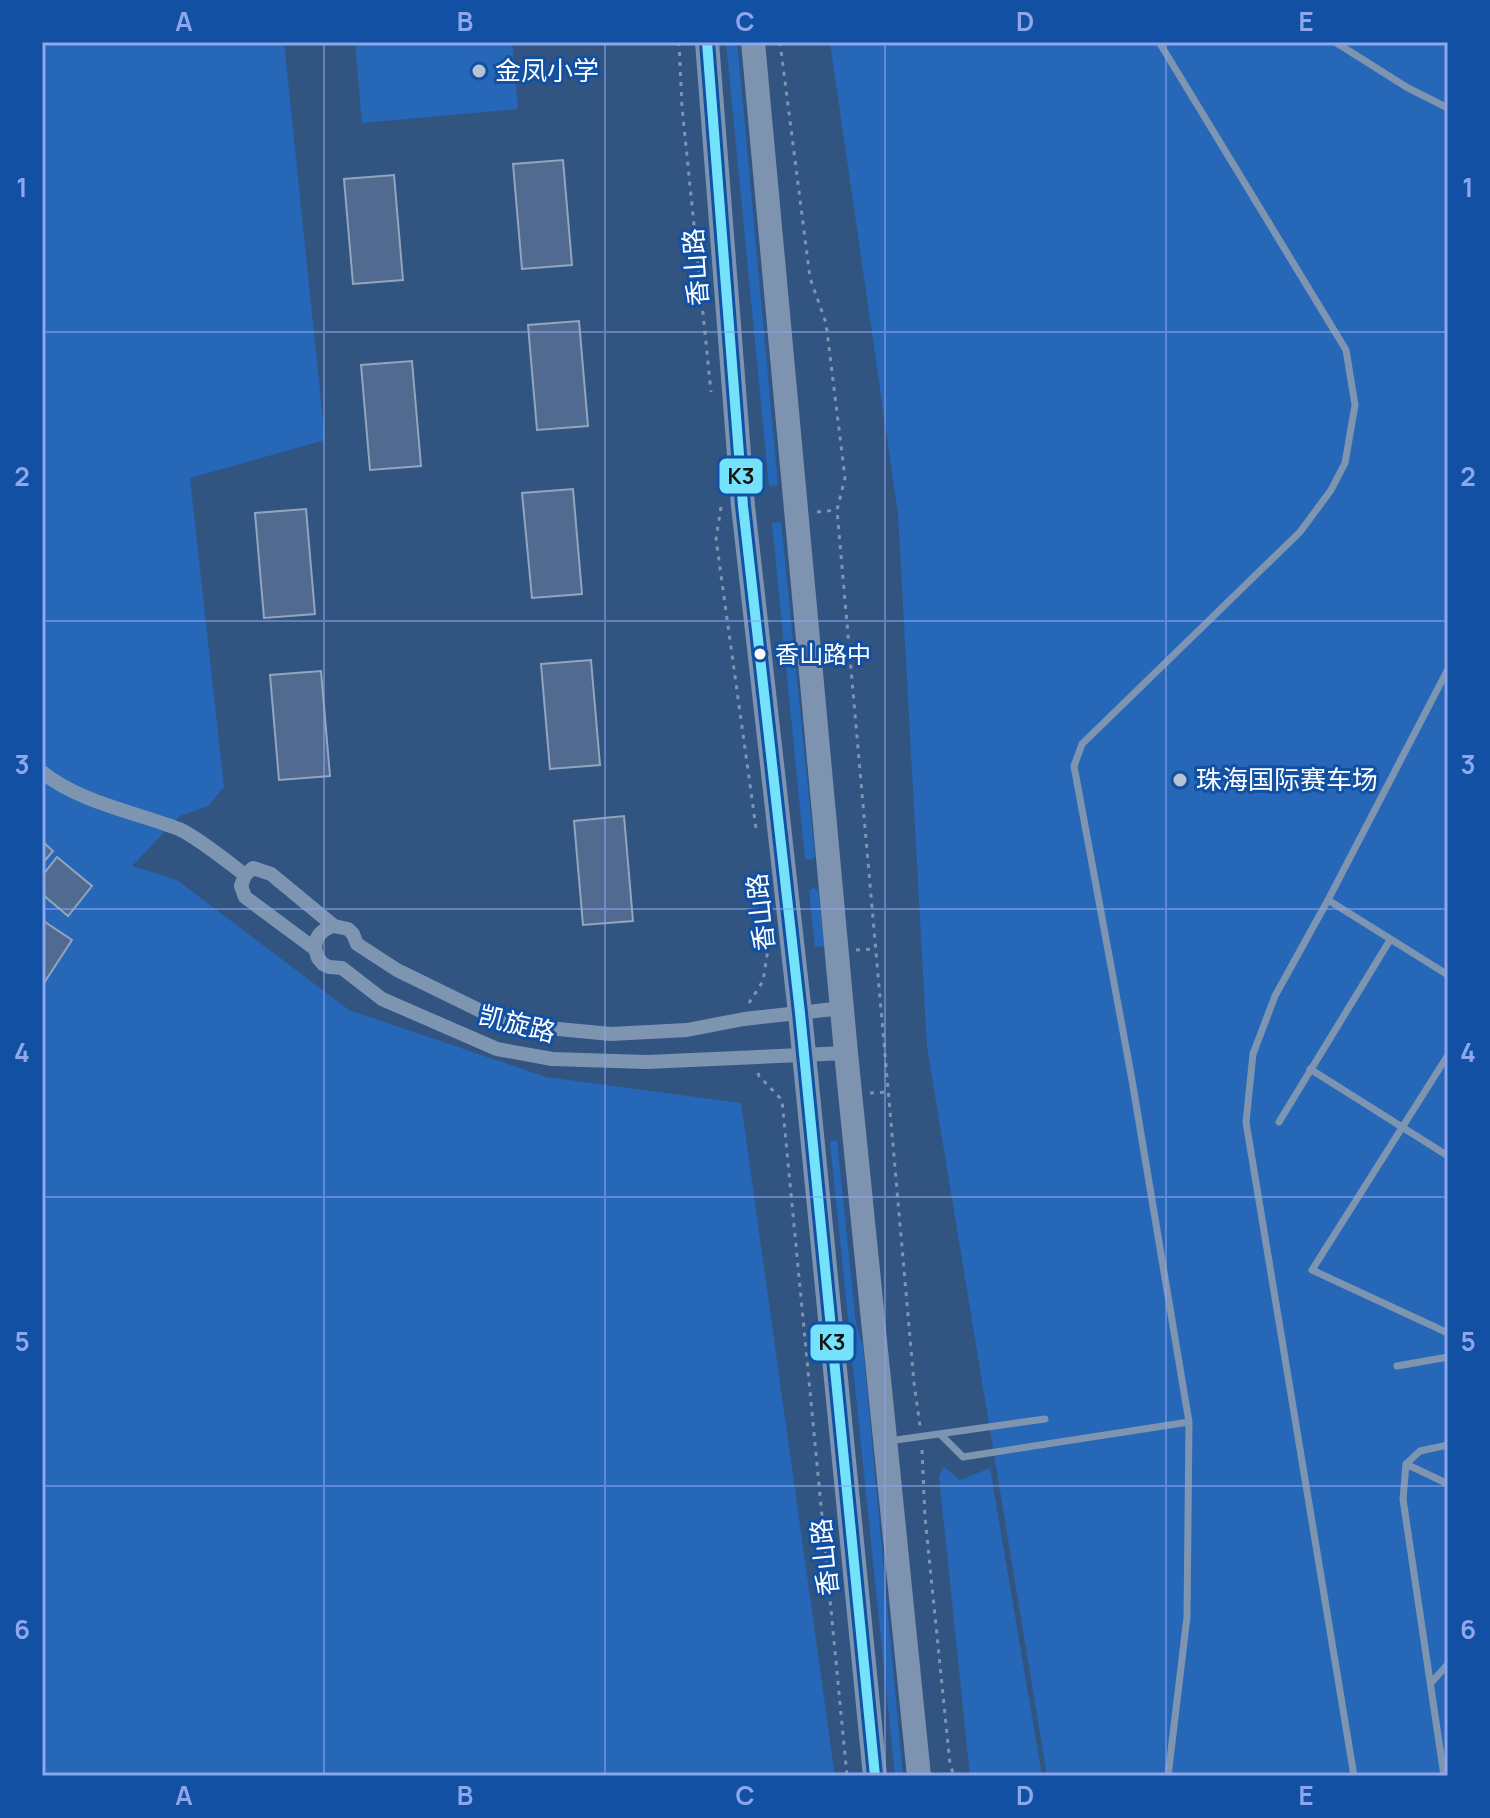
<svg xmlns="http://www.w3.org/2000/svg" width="1490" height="1818" viewBox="0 0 1490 1818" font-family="Manrope,'Noto Sans SC',sans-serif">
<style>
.green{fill:#2667b7}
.building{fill:#506b8f;stroke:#93a5be;stroke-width:2}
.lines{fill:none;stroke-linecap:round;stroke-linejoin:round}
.path{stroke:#7e95b1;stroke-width:3;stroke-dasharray:4 6;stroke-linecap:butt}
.lane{stroke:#7e95b1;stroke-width:7}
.street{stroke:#7e95b1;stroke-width:14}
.primary{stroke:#7d93b0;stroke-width:24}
.bus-1-casing{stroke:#1150a2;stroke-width:16}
.bus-1{stroke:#73e2fa;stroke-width:10}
.grid{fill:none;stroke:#8ea6ec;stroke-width:2;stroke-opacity:0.55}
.poi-dot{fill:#b7c3d3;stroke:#1150a2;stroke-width:3}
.bus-dot{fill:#fff;stroke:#1150a2;stroke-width:3}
.labels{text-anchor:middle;stroke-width:6;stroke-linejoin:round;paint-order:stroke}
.bus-label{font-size:24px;fill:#fff;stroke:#1150a2;text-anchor:start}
.poi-label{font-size:26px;fill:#fff;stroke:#1150a2;text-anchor:start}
.street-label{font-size:26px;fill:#fff;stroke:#1150a2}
.line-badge{stroke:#1150a2;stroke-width:3}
.pale-badge-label{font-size:22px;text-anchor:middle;font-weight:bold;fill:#111}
.neatline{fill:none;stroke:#8ea6ec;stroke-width:3}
.grid-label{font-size:26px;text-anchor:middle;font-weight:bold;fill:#8ea6ec}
</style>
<rect width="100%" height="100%" fill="#325481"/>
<path class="green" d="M42 42H284L325 440 190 478 224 787 208 806 180 816 132 866 177 880 349 1010 546 1077 741 1103 835 1776H42Z
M373 42H512L518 109 362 123 355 44Z
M726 42H737L743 104 778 485 769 486Z
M830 42H1448V1776H1047L927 1047 898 514Z
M781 522 815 857 811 860 805 859 772 523Z
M813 888 818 890 824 946 815 947 809 891Z
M837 1140 856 1324 863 1346 903 1776H895L830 1142Z
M944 1467 960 1480 990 1468 1042 1776H970L939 1476Z"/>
<path class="building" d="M563 160 572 265 522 269 513 164Z
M394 175 403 280 353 284 344 179Z
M579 321 588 426 537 430 528 325Z
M412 361 421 466 370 470 361 365Z
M573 489 582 594 532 598 522 493Z
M306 509 315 614 264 618 255 513Z
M591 660 600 765 550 769 541 664Z
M321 671 330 776 279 780 270 675Z
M624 816 633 921 583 925 574 821Z
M42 841 53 851 42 864Z
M57 857 92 886 68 916 42 894V876Z
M42 920 72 940 44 983 42 982Z"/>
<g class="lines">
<path class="path" d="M679 42 682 107 711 392
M780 42 810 278 826 323 845 478 837 510 914 1383 920 1426
M721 507 716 539 756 828
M817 512 837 510
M856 950 876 949
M749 1003 763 981 769 943
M758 1073 759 1076 782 1100 847 1776
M870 1093 888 1092
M922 1450 925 1517 950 1764 954 1776"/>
<path class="lane" d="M1159 42 1346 350 1355 405 1345 463 1331 490 1300 532 1082 744 1074 766 1132 1080 1189 1422 1187 1617 1168 1776
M1335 42 1408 88 1448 108
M1328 900 1448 975
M1448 1055 1312 1270 1448 1333
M1310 1069 1448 1156
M1279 1122 1390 940
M1397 1366 1448 1357
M941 1435 963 1457 1189 1422
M889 1441 1045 1419
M1406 1464 1448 1484
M1431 1683 1448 1664
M1354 1776 1246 1122 1253 1054 1275 996 1328 900 1448 669
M1444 1776 1403 1499 1406 1464 1420 1451 1448 1445"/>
<path class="street" d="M42 772C79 802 134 812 179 829 197 837 228 862 245 875
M315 949C315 936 322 929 334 926
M843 1008 744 1019 687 1030 611 1034 537 1027 483 1012 397 970 357 944 353 934 348 929 334 926 271 874 253 868 245 875 241 886 245 897 315 949 318 958 323 964 329 967 342 968 382 999 497 1049 552 1059 647 1062 846 1053"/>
<path class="primary" d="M707 42 743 506 800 1013 875 1776
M753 42 846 1053 919 1776"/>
<defs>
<path id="bus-1" d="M707 42 743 506 800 1013 875 1776"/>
</defs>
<use href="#bus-1" class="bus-1-casing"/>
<use href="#bus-1" class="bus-1"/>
</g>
<path class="grid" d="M324 42V1776M605 42V1776M885 42V1776M1166 42V1776M42 332H1448M42 621H1448M42 909H1448M42 1197H1448M42 1486H1448"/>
<g class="poi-dot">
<circle cx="479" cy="71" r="8"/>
<circle cx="1180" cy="780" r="8"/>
</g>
<circle class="bus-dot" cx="760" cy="654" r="7"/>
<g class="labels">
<g class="bus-label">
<text x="775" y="663">香山路中</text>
</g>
<g class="poi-label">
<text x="495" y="80">金凤小学</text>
<text x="1196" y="789">珠海国际赛车场</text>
</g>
<g class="street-label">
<text transform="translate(696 267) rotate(-94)" y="9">香山路</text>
<text transform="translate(761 912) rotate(-96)" y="9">香山路</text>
<text transform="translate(517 1024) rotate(14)" y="9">凯旋路</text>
<text transform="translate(825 1557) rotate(-96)" y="9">香山路</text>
</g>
</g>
<g class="line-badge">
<rect x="718" y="457" width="46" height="38" rx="8" fill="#73e2fa"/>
<rect x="809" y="1323" width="46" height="39" rx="8" fill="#73e2fa"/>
</g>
<g class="pale-badge-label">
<text x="741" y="484">K3</text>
<text x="832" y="1350">K3</text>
</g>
<rect width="1490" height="1818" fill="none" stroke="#1150a2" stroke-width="88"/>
<rect x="44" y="44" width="1402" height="1730" class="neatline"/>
<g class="grid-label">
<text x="184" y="31">A</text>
<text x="465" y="31">B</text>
<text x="745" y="31">C</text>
<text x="1025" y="31">D</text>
<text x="1306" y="31">E</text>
<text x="22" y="197">1</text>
<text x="1468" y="197">1</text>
<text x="22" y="486">2</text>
<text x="1468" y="486">2</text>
<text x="22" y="774">3</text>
<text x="1468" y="774">3</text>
<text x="22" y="1062">4</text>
<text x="1468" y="1062">4</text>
<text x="22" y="1351">5</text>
<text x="1468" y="1351">5</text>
<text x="22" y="1639">6</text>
<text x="1468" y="1639">6</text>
<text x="184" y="1805">A</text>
<text x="465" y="1805">B</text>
<text x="745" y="1805">C</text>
<text x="1025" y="1805">D</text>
<text x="1306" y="1805">E</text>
</g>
</svg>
